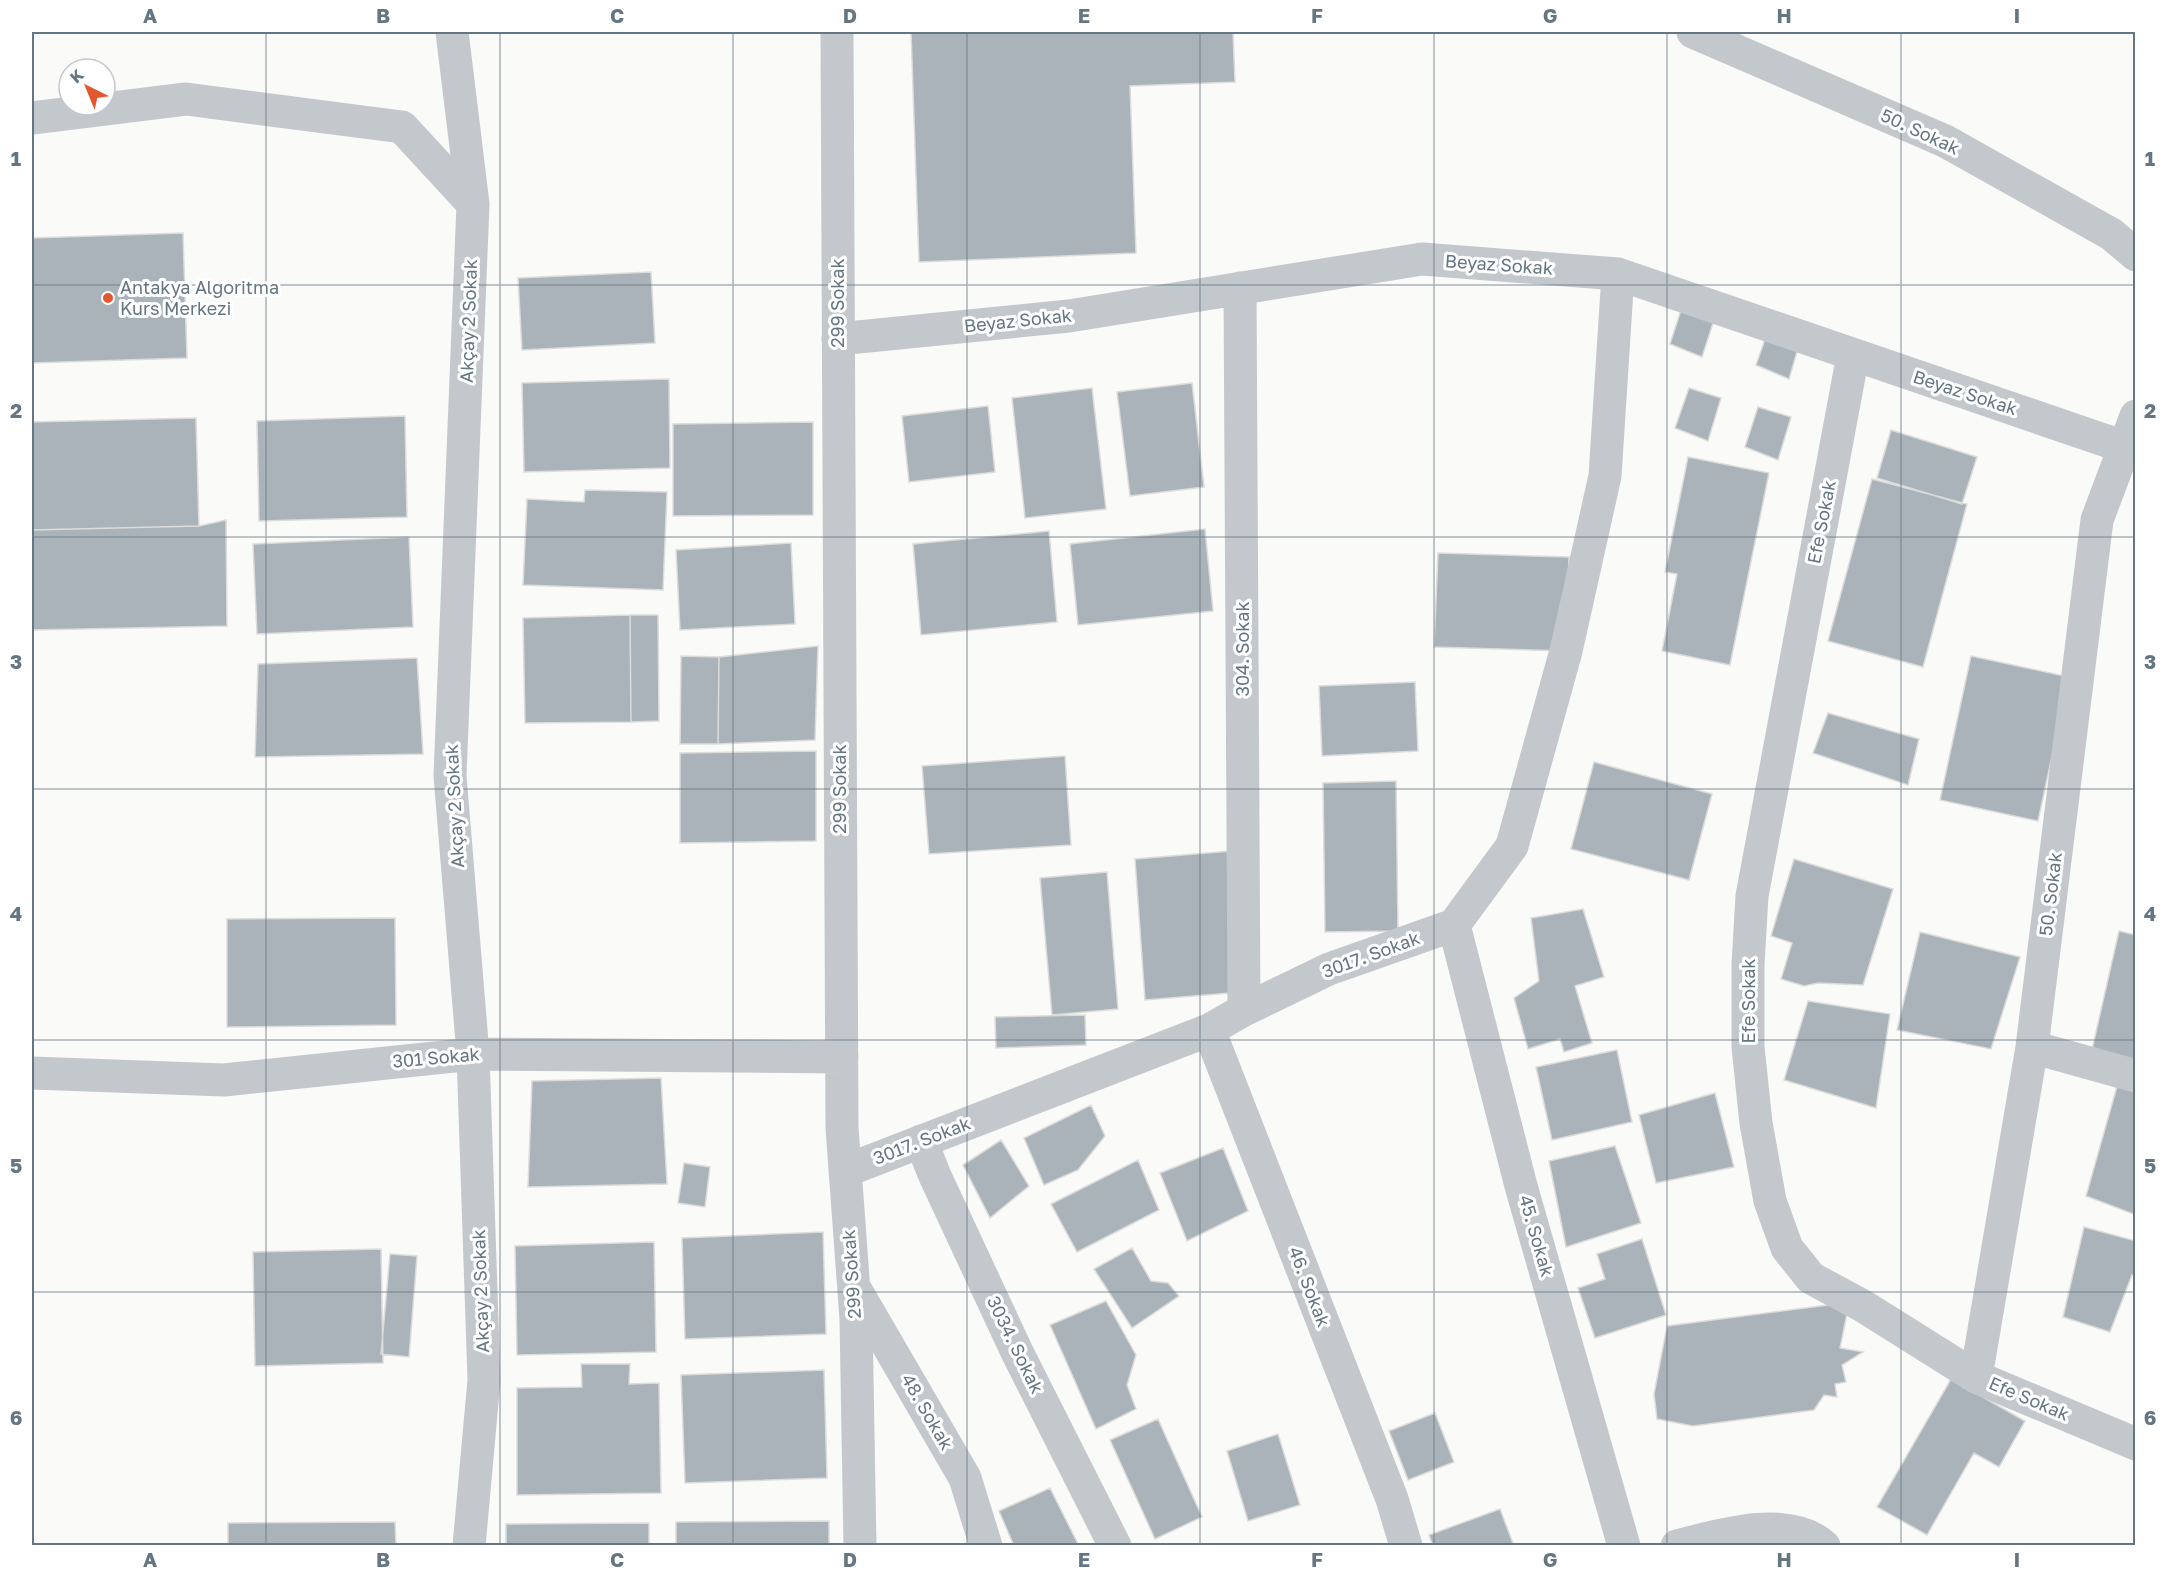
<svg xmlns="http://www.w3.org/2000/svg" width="2167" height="1577" viewBox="0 0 2167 1577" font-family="'Golos Text',sans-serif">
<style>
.building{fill:#aab3b9;stroke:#dcdcda;stroke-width:1.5}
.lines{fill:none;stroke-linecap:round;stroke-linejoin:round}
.minor{stroke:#c3c8cc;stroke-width:33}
.grid{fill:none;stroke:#657683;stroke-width:1.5;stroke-opacity:0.55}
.poi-dot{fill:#e4572e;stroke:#fff;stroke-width:2}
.labels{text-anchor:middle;stroke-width:6;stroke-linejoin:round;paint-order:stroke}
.street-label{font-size:18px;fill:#657683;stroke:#fff}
.poi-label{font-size:18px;fill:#657683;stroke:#fff;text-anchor:start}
.neatline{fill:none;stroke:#657683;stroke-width:2}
.grid-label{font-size:20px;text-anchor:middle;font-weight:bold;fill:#657683}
</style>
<rect width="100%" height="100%" fill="#fafaf8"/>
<path class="building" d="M911 32H1233L1235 82 1130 86 1136 253 919 262Z
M183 233 187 358 32 363V238Z
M651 272 655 343 522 350 518 278Z
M1683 304 1716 314 1702 357 1670 344Z
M1770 325 1802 335 1789 379 1756 365Z
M669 379 670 468 524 472 522 383Z
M1192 383 1204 487 1130 496 1117 392Z
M1092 388 1106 509 1025 518 1012 398Z
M1689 388 1721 398 1708 441 1675 428Z
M988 406 995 472 909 482 902 416Z
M1758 407 1791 417 1778 460 1745 447Z
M405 416 407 517 259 521 257 421Z
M196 418 199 526 32 530V422Z
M813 422V515L673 516V424Z
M1891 430 1977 457 1962 504 1877 478Z
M1688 457 1769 473 1730 665 1662 651 1677 574 1665 572Z
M1872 479 1967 504 1923 667 1828 641Z
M585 490 667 492 663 590 523 585 527 499 584 502Z
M226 520 227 626 32 630V530L199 526Z
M1205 529 1213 611 1078 625 1070 544Z
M1049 531 1057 622 921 635 913 544Z
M409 537 413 627 257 634 253 544Z
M791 543 795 624 680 630 676 550Z
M1438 553 1569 557 1566 651 1434 647Z
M630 615 631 722 525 723 523 618Z
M630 615H658L659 721 631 722Z
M818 646 815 740 718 744 719 657Z
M681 656 719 657 718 744H680Z
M1971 656 2069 677 2038 821 1940 800Z
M417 658 423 754 255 757 258 664Z
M1415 682 1418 751 1322 756 1319 686Z
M1828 713 1919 739 1908 785 1813 753Z
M816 751V841L680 843V753Z
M1065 756 1071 845 929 854 922 766Z
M1594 762 1712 794 1689 880 1571 849Z
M1396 781 1398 931 1325 932 1323 783Z
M1231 851 1242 992 1145 1000 1135 859Z
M1794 859 1893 889 1863 985 1818 983 1804 986 1781 979 1792 943 1771 936Z
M1107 872 1118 1009 1052 1015 1040 878Z
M1583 909 1604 977 1575 986 1592 1043 1564 1052 1560 1039 1528 1049 1514 998 1539 981 1531 918Z
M395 918 396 1025 227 1027V919Z
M2119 931 2136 935V1063L2091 1054Z
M1920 932 2020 957 1991 1049 1897 1030Z
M1808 1001 1890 1014 1876 1108 1784 1080Z
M1085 1015 1086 1045 996 1048 995 1017Z
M1617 1050 1632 1122 1552 1140 1536 1067Z
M661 1078 667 1184 528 1187 532 1081Z
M2118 1083 2136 1087V1215L2086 1196Z
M1715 1093 1734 1167 1656 1183 1639 1115Z
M1091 1105 1105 1136 1078 1170 1044 1185 1024 1138Z
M1001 1140 1029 1186 990 1218 963 1165Z
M1615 1146 1641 1223 1566 1247 1549 1161Z
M1223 1148 1248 1211 1187 1241 1160 1173Z
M1138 1160 1159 1210 1077 1252 1051 1204Z
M684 1163 710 1167 705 1207 678 1203Z
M2084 1227 2136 1241V1276L2132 1275 2110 1332 2063 1317Z
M823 1232 826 1334 685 1339 682 1238Z
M1642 1239 1666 1315 1595 1338 1578 1288 1605 1279 1597 1254Z
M654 1242 656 1352 517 1355 515 1246Z
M1132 1248 1151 1281 1168 1283 1179 1296 1132 1328 1094 1269Z
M381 1249 383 1363 255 1366 253 1252Z
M390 1254 417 1256 409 1357 381 1354Z
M1106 1301 1136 1355 1127 1385 1136 1409 1096 1429 1050 1325Z
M1844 1303 1849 1304 1840 1348 1863 1352 1842 1365 1846 1382 1835 1384 1837 1397 1824 1395 1814 1410 1693 1426 1657 1419 1654 1394 1667 1326Z
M581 1364H630L629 1384 659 1383 661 1493 517 1495V1388L582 1387Z
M824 1370 827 1478 685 1483 681 1375Z
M1951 1379 2025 1421 1999 1467 1974 1453 1927 1535 1877 1507Z
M1435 1413 1454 1462 1408 1480 1389 1431Z
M1158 1419 1202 1517 1155 1539 1110 1440Z
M1278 1434 1300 1505 1248 1521 1227 1451Z
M1050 1488 1079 1546H1014L999 1511Z
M1500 1509 1514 1546H1433L1429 1535Z
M829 1521V1546H676V1522Z
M395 1522 396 1546H228V1523Z
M649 1523V1546H506V1524Z"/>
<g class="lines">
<path class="minor" d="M452 32 473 204 450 776 473 1054 484 1380 469 1546
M837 32 842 1128 856 1319 860 1546
M1693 32 1945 141 2111 234 2136 255
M32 118 186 99 402 127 473 204
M1240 288 1244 1010
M838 339 1069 316 1422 259 1618 274 2136 451
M1853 355 1752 896 1748 964V1047L1756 1123 1770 1201 1787 1248 1811 1278 1863 1306 1976 1377 2136 1444
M1454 925 1521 1186 1624 1546
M1209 1030 1392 1499 1406 1546
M2032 1047 2136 1076
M32 1073 224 1080 473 1054 842 1057
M921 1141 935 1176 1017 1352 1115 1546
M845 1171 1209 1030 1244 1010 1329 969 1454 925 1512 846 1566 651 1605 476 1618 274
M857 1292 965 1478 986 1546
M1976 1377 2032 1047 2097 520 2136 416
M1677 1546C1719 1535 1788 1514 1824 1546"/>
</g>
<path class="grid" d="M266 32V1546M500 32V1546M733 32V1546M967 32V1546M1200 32V1546M1434 32V1546M1667 32V1546M1901 32V1546M32 285H2136M32 537H2136M32 789H2136M32 1040H2136M32 1292H2136"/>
<circle class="poi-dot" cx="108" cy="298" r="6"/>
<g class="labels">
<g class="street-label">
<text transform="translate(1920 132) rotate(25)" y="6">50. Sokak</text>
<text transform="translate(1499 265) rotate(4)" y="6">Beyaz Sokak</text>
<text transform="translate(838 303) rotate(-90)" y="6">299 Sokak</text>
<text transform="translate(469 321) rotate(-88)" y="6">Akçay 2 Sokak</text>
<text transform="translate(1018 321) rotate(-6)" y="6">Beyaz Sokak</text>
<text transform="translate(1965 393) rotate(18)" y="6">Beyaz Sokak</text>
<text transform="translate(1822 522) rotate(-79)" y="6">Efe Sokak</text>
<text transform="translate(1243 649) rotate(-90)" y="6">304. Sokak</text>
<text transform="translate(840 789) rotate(-90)" y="6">299 Sokak</text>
<text transform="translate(455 806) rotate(-93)" y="6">Akçay 2 Sokak</text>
<text transform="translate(2051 894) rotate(-83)" y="6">50. Sokak</text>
<text transform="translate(1371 955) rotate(-20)" y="6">3017. Sokak</text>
<text transform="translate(1749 1001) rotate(-90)" y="6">Efe Sokak</text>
<text transform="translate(436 1058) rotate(-5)" y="6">301 Sokak</text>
<text transform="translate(922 1141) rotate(-21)" y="6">3017. Sokak</text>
<text transform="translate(1536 1236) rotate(74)" y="6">45. Sokak</text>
<text transform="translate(852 1274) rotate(-94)" y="6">299 Sokak</text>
<text transform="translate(1309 1287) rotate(69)" y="6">46. Sokak</text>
<text transform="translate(481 1291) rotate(-92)" y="6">Akçay 2 Sokak</text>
<text transform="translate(1015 1345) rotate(64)" y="6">3034. Sokak</text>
<text transform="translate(2029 1399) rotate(23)" y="6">Efe Sokak</text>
<text transform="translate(927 1412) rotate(60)" y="6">48. Sokak</text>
</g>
<g class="poi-label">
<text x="120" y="294">Antakya Algoritma<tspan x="120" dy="21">Kurs Merkezi</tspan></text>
</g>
</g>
<rect width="2167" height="1577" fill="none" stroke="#ffffff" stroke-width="66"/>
<g transform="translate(87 87) rotate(317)"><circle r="28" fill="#ffffff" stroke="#c1c8cd" stroke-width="1.5"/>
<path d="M0-4.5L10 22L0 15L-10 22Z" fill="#e4572e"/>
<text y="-9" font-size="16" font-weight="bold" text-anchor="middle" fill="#657683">K</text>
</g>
<rect x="33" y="33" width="2101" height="1511" class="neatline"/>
<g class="grid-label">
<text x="150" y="23">A</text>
<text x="383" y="23">B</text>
<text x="617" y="23">C</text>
<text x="850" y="23">D</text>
<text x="1084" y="23">E</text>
<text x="1317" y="23">F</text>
<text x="1550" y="23">G</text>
<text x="1784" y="23">H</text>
<text x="2017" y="23">I</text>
<text x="16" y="166">1</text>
<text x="2150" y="166">1</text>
<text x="16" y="418">2</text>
<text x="2150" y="418">2</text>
<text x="16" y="669">3</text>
<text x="2150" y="669">3</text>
<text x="16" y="921">4</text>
<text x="2150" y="921">4</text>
<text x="16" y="1173">5</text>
<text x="2150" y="1173">5</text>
<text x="16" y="1425">6</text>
<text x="2150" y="1425">6</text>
<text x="150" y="1567">A</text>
<text x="383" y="1567">B</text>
<text x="617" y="1567">C</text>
<text x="850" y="1567">D</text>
<text x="1084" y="1567">E</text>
<text x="1317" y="1567">F</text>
<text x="1550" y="1567">G</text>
<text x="1784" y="1567">H</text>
<text x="2017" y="1567">I</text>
</g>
</svg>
